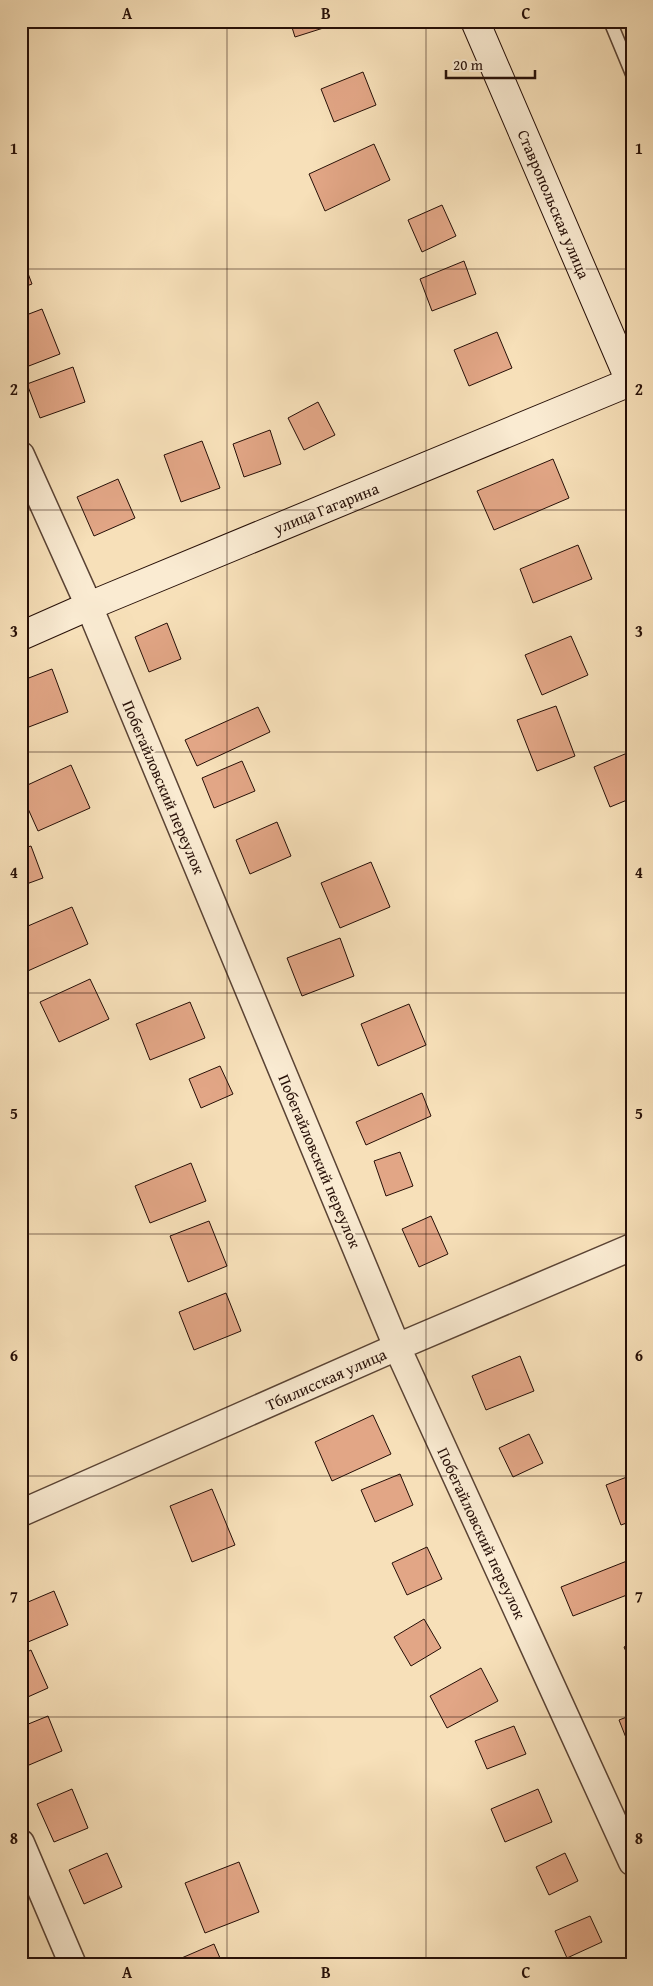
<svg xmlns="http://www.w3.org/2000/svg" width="653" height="1986" viewBox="0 0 653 1986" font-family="'Gentium Book Plus',serif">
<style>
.building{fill:#e2a686;stroke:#260f07}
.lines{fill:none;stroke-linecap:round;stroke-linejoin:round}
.lane-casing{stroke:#5a4334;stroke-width:15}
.street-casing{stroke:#5a4334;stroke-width:29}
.secondary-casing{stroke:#260f07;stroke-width:30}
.lane{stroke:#faebd2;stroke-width:12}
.street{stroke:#faebd2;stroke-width:26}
.secondary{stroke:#faebd2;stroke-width:28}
.grid{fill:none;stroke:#260f07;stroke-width:1;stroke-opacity:0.55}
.labels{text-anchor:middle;stroke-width:5;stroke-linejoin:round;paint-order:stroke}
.street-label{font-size:16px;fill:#260f07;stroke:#faebd2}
.neatline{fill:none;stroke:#260f07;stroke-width:2}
.grid-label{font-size:16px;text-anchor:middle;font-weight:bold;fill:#260f07}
</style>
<rect width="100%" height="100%" fill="#f7e0b9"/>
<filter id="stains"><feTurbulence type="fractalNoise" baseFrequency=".004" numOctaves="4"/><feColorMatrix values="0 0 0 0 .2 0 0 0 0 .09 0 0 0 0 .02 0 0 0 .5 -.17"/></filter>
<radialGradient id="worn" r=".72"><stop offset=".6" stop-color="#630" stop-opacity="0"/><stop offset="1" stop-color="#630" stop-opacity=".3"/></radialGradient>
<path class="building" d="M290 21H335L336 24 295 37Z
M363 72 376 105 334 122 321 89Z
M374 144 390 180 325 211 309 174Z
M442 205 456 236 422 252 408 220Z
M21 255 32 284 21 288Z
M464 261 476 294 432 311 420 279Z
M42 309 60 354 21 369V317Z
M497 332 512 368 469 386 454 350Z
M73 367 85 402 40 418 27 384Z
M318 402 335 435 304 450 288 418Z
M270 430 281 464 244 477 233 444Z
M202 441 220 488 181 502 164 455Z
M553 459 569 498 494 530 477 491Z
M118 479 135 518 94 536 77 497Z
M578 545 592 579 533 603 520 569Z
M167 623 181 659 149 672 135 637Z
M571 636 588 675 542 695 525 655Z
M52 669 68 712 21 730V681Z
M556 706 575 756 537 771 517 720Z
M258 707 270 732 197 766 185 740Z
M632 751V798L610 807 594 767Z
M242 761 255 791 214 808 202 778Z
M71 765 90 808 38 831 21 793V788Z
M277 822 291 856 250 874 236 840Z
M31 846 43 878 21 886V849Z
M371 862 390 907 340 928 321 883Z
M72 907 88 944 21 974V929Z
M340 938 354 976 302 996 287 958Z
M90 979 109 1019 59 1042 40 1002Z
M190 1002 205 1038 150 1060 136 1024Z
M409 1004 426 1045 378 1066 361 1024Z
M220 1066 233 1094 201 1108 189 1079Z
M422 1093 431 1116 366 1145 356 1122Z
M632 1144V1157L627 1145Z
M400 1152 413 1186 386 1196 374 1161Z
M191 1163 206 1201 150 1223 135 1186Z
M431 1216 448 1254 419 1267 402 1229Z
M209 1221 227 1266 188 1282 170 1236Z
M226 1293 241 1331 194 1350 179 1312Z
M520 1356 534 1391 486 1410 472 1376Z
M373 1415 391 1454 332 1481 315 1442Z
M529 1434 543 1463 513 1477 499 1448Z
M400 1474 413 1505 375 1522 361 1490Z
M632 1475V1521L621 1525 606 1485Z
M212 1489 235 1545 192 1562 170 1506Z
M427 1547 442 1579 407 1595 392 1563Z
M632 1559V1593L573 1616 561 1587Z
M54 1591 68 1625 21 1645V1605Z
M424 1619 441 1648 411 1666 394 1637Z
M632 1643V1665L624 1647Z
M31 1650 48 1688 21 1700V1655Z
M481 1668 498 1701 447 1728 430 1696Z
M632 1715V1753L619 1720Z
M48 1716 62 1751 22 1768 21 1727Z
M514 1726 526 1754 487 1769 475 1741Z
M72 1789 88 1828 54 1842 37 1804Z
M538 1789 552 1822 505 1842 491 1809Z
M107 1853 122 1887 84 1904 69 1870Z
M565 1853 578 1881 549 1895 536 1867Z
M239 1862 259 1912 205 1933 185 1883Z
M590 1916 602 1942 567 1958 555 1931Z
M214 1944 223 1965H170V1963Z"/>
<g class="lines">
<defs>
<path id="lane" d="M610 21 632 74"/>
<path id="street" d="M21 455 89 606 397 1347 632 1862
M21 1513 397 1347 632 1247
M21 1843 73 1965"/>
<path id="secondary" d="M475 21 632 386
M21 636 89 606 630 382"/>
</defs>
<use href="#lane" class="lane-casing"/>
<use href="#street" class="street-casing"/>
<use href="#secondary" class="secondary-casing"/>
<use href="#lane" class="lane"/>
<use href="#street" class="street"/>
<use href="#secondary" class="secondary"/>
</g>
<path class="grid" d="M227 21V1965M426 21V1965M21 269H632M21 510H632M21 752H632M21 993H632M21 1234H632M21 1476H632M21 1717H632"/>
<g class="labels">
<g class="street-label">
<text transform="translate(554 204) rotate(67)" y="6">Ставропольская улица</text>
<text transform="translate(326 508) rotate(-22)" y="6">улица Гагарина</text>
<text transform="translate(164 787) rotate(67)" y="6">Побегайловский переулок</text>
<text transform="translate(320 1161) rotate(67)" y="6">Побегайловский переулок</text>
<text transform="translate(326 1379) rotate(-24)" y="6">Тбилисская улица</text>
<text transform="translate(482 1533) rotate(65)" y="6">Побегайловский переулок</text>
</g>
</g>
<rect width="653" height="1986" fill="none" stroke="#f7e0b9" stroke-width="55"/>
<path d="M446 70v8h89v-8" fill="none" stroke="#260f07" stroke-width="2.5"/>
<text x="453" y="70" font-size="15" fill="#260f07" stroke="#faebd2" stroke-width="4" paint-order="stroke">20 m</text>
<rect x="28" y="28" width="598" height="1930" class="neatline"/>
<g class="grid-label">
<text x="127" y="19">A</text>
<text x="326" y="19">B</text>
<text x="526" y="19">C</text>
<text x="14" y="154">1</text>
<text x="639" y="154">1</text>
<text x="14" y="395">2</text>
<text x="639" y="395">2</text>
<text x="14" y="637">3</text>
<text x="639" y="637">3</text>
<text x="14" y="878">4</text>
<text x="639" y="878">4</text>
<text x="14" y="1119">5</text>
<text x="639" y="1119">5</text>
<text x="14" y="1361">6</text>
<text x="639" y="1361">6</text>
<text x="14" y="1602">7</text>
<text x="639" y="1602">7</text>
<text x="14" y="1844">8</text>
<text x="639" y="1844">8</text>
<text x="127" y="1978">A</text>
<text x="326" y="1978">B</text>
<text x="526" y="1978">C</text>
</g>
<rect width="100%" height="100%" filter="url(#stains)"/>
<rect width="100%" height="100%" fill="url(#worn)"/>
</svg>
